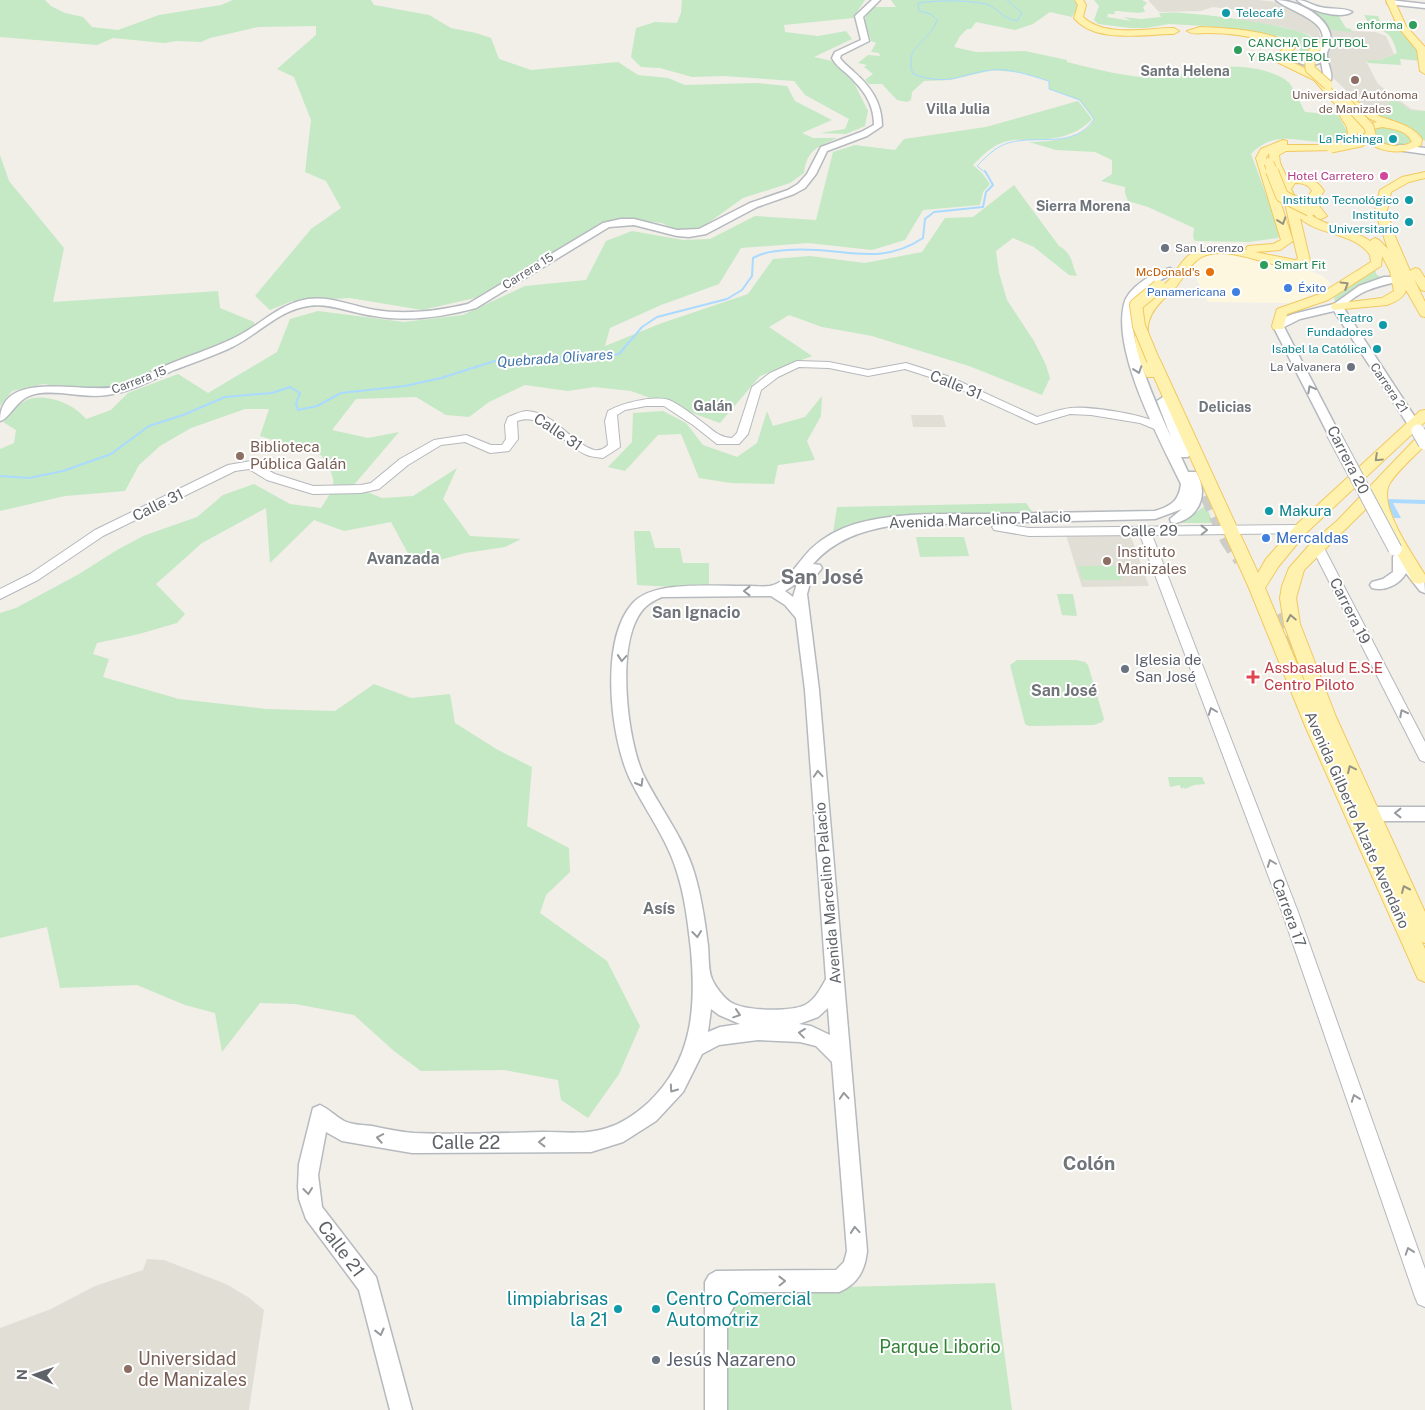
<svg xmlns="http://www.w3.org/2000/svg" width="1425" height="1410" viewBox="0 0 1425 1410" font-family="'Public Sans',sans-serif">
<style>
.commercial{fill:#fef7e0}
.education{fill:#e1ded6}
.green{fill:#c5e8c5}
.water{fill:#aadaff}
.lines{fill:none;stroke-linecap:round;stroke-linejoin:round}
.stream-far1{stroke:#aadaff;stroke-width:1}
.stream{stroke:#aadaff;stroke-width:2}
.primary-tunnel{stroke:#ccccc8;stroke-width:15;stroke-dasharray:15 8;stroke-linecap:butt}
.tertiary-casing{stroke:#b5b8bc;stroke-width:2}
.secondary-casing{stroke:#b6babf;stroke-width:3}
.primary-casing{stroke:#f2c960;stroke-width:2}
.tertiary{fill:#fff;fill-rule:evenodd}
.secondary{fill:#fff;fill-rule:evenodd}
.primary{fill:#fff2af;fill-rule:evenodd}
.secondary-bridge-casing{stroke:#b6babf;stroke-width:15;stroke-linecap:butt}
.primary-bridge-far1-casing{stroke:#f2c960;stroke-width:11;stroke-linecap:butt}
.primary-bridge-casing{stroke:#f2c960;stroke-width:14;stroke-linecap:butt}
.secondary-bridge{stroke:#fff;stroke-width:13}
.primary-bridge-far1{stroke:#fff2af;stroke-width:9}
.primary-bridge{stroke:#fff2af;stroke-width:12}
.oneway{stroke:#979581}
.oneway2{stroke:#979a9d}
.culture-dot{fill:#0f9aa8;stroke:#fff;stroke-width:2}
.leisure-dot{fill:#2e9e5b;stroke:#fff;stroke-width:2}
.education-dot{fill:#8d6e63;stroke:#fff;stroke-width:2}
.hotel-dot{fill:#d1479c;stroke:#fff;stroke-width:2}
.worship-dot{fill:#6b7280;stroke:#fff;stroke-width:2}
.food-dot{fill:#e8710a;stroke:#fff;stroke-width:2}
.shop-dot{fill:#3f7fe0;stroke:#fff;stroke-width:2}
.health-dot{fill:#e0444e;stroke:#fff;stroke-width:2}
.labels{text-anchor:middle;stroke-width:4;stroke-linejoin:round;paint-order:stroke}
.far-culture-label{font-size:12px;fill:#0d838f;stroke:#fff;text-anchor:end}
.far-leisure-label{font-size:12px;fill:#27864d;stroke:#fff;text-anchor:start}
.far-education-label{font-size:12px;fill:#785e54;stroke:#fff}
.far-hotel-label{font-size:12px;fill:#b23c85;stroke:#fff;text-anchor:end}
.far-worship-label{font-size:12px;fill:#5b616d;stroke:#fff;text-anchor:start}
.far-street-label{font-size:12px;fill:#5f6368;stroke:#fff}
.far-food-label{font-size:12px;fill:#c56008;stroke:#fff;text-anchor:end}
.far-shop-label{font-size:12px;fill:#366cbe;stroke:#fff;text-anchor:start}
.far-neighbourhood-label{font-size:14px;font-weight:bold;fill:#70757a;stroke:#fff}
.far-water-label{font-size:14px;font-style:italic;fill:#4174aa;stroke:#fff}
.street-label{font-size:15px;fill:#5f6368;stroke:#fff}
.education-label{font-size:15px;fill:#785e54;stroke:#fff;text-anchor:start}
.culture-label{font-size:15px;fill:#0d838f;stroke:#fff;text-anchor:start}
.shop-label{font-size:15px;fill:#366cbe;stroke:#fff;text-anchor:start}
.worship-label{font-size:15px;fill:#5b616d;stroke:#fff;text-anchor:start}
.health-label{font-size:15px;fill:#be3a42;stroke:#fff;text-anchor:start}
.neighbourhood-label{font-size:16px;font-weight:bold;fill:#70757a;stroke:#fff}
.near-street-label{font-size:18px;fill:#5f6368;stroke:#fff}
.near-culture-label{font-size:18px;fill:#0d838f;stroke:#fff;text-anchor:end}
.near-park-label{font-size:18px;fill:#348238;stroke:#fff}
.near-education-label{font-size:18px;fill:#785e54;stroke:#fff;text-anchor:start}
.near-worship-label{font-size:18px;fill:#5b616d;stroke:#fff;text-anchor:start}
.near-neighbourhood-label{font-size:19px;font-weight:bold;fill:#70757a;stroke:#fff}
.district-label{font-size:20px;font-weight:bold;fill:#70757a;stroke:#fff}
</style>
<rect width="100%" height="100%" fill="#f1efe8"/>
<path class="commercial" d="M1212 254 1237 255 1302 268 1323 276 1331 284 1300 300 1290 303 1208 302 1190 266 1194 261Z"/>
<path class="education" d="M1148 0H1258L1286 3 1300 11 1317 26 1322 41 1316 46 1314 45V39L1310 35 1283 27 1238 20 1239 10 1213 7 1201 11 1159 12Z
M1330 30 1375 32 1386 36 1394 54 1380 60 1366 61 1378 84 1411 109 1425 111 1379 117 1357 104 1351 95 1331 76 1326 56 1331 47 1332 36Z
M911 415H943L946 427H913Z
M1130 534 1149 586 1082 587 1066 535Z
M147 1259 164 1260 226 1284 248 1297 264 1310 249 1410H0V1328L51 1309 95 1286 143 1270Z"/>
<path class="green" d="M0 0H45L51 6 65 13 83 17 92 27 118 30 159 15 221 5 233 0H371L374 5 429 15 451 28 476 33 491 38 499 59 531 70 618 62 638 75 668 78 685 85 757 83 787 86 795 101 832 120 802 133 813 138H837C817 147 807 150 804 173L790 183 743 198 697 231H678L662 223 642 221 625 223 577 239 475 298 422 310 350 298 292 301 270 310 255 296 311 229 341 208 326 181 305 172 311 120 294 77 277 69 316 35V26L258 27 210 38 201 42 177 41 164 43 113 38 97 45 0 37Z
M682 0H865L853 18 784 25 785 32 818 36 846 31 852 39 814 57 832 61 854 83 868 111 865 126 846 134 820 133 845 129 849 119 805 95 794 81 724 76 692 77 660 68 641 67 631 57 636 28 655 22 677 23 681 13Z
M891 0H1074L1078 7 1072 17 1050 12 1033 24 1015 30 976 22 971 29H967L960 36 954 47 976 52 1025 51 1067 60V62C1096 69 1129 78 1159 78 1174 77 1206 66 1217 70 1232 62 1279 70 1290 84 1296 92 1300 103 1305 112L1338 115 1348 133C1315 157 1284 120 1251 154L1280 232 1278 238 1249 242 1195 241 1193 237 1194 228 1148 207 1128 201 1125 193V187L1101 181 1112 174V160L1095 152 1056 150 1029 142C1048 142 1086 139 1094 119L1079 100 1049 89V81L1023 73 993 70 950 80 924 81 912 92 911 100 907 102 897 100 882 84H869L865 80 873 74 864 67 867 65 858 63 868 55 880 56 879 53 871 52 876 43 871 41C868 24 857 23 874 7H896Z
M1094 0H1142L1147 3 1143 7 1145 12C1132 14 1126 11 1114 11L1115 14H1108L1107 17 1132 21 1123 17 1141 19 1161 17 1159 13C1166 13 1174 12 1182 13 1204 14 1303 26 1314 39V45L1316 46 1305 55 1303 60 1298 55 1300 49 1293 41 1284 37 1206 26 1169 24 1146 28H1131L1098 24 1094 20 1099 6Z
M1296 4H1302L1338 15 1346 28 1351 29 1352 32 1330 30 1307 9Z
M1364 15 1378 16 1380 21 1385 22 1389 27C1410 29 1416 42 1421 61L1400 59 1401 65 1368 63 1366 60H1380L1397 53C1392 35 1389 32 1371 27Z
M1391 97 1411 111H1425V141L1412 130 1367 111 1387 114Z
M1078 101 1092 119C1077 136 1053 140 1031 140 1024 140 1015 139 1008 141 993 144 983 155 973 165L982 173 990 184 983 192 980 205 923 210 905 240 872 250 808 243 741 248 719 284 661 305 610 328 605 346 662 323 748 294 773 259 810 256 865 263 922 252 945 218 973 217 1014 185 1059 246C1073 254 1071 263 1077 276L1069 275 1034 247 1013 238 996 251 999 273 1007 300 1034 341 1046 365 1050 378 1042 395 969 366 872 336 822 327 789 315 769 327 812 356 760 376 720 423 631 391 594 387 568 391 525 385 489 402 469 417 446 415 416 397 356 399 332 430 368 438 399 432 353 486 382 498 413 496 457 468 443 499 470 536 521 539 505 547 465 553 425 564 410 557 391 522 344 531 314 520 270 563 266 508 202 543 156 584 185 614 177 623 139 634 97 643 93 654 109 659 103 677 179 699 266 709 335 711 374 684 411 698 450 694 455 723 498 750 532 767 527 826 569 848 570 872 546 895 540 913 607 961 640 1026 619 1074 588 1118 561 1100 558 1080 504 1070 421 1071 394 1051 354 1015 295 1004 260 1003 222 1052 215 1013 185 1005 137 985 60 988 47 927 0 938V613L16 608 79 574 117 550 143 536 197 517 223 495 254 484 290 504 321 508C338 483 337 480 321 455L260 436 269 409H245L191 428 160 446 139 465 125 491 65 496 0 511V449L14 443 16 430 3 422C10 413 21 400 33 398 51 395 75 405 86 419L111 410 128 393 178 374 208 393 277 352 290 319 318 311 404 322 463 315 525 286 586 280 606 241 632 231 683 240 710 239 755 216 816 220 833 152 855 145 895 150 904 139 986 127Z
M1378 127C1392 127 1404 129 1412 141 1404 149 1380 147 1371 139 1369 136 1369 133 1367 131Z
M0 155 9 181 64 248 53 302 218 291 220 308 254 322V328L213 351 182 359 116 387 91 391 43 384 12 391 0 406Z
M1375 268 1376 274 1381 277 1364 284 1335 302 1334 297Z
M822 396 821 416 807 441 815 460 778 465 774 484 731 483 699 478 681 434 658 435 625 471 608 467 632 442 633 413 663 411 686 423 703 445 737 457 757 443 767 411 773 426 805 417Z
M1026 503 1034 514 887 519 833 533 837 507Z
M1206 505 1213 523H1177L1190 517Z
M634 531H650L655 548H680L683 563H709V589L637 585Z
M916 537H964L969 556 920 557Z
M1078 566H1117L1122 580H1082Z
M1057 594H1073L1077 616 1062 615Z
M1017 660H1076L1085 662 1088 665 1104 719 1102 722 1094 725 1029 726 1025 724 1010 665Z
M1168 777H1202L1205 784 1194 785 1185 789 1184 787 1181 789 1180 785 1170 787Z
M995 1283 1012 1410H723L726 1304 736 1296 767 1289Z"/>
<path class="water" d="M1384 499 1425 500V504L1393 503 1401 518H1394Z"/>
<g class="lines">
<path class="stream-far1" d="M986 173 977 166C986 157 995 147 1008 143 1038 134 1074 150 1094 119L1080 100 1049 89V81C1031 76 1011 68 992 70 958 74 950 87 913 74 903 45 929 44 937 20L931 14 919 11 918 3C939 0 966 0 986 4 998 8 1001 18 1017 21L1022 13 1007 0"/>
<path class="stream" d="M0 476 29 478 63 471 111 454 149 426 183 415 225 397 272 393 290 387 300 393 296 403 298 410 317 406 341 393 405 386 441 378 498 360 551 357 599 358 619 354 642 327 657 317 727 299 742 290 752 276 753 258C764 252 775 251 787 250 838 245 877 269 923 238L925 219 934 212 983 207 986 192 993 185 985 171"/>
<path class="primary-tunnel" d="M1207 495 1227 539 1241 560
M1275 616 1292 649"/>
<defs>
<path id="tertiary" d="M797 361 829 362 868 370 906 363 950 377 1037 417C1047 414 1060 409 1071 408 1090 406 1155 415 1168 429L1162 432 1140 423 1091 415 1070 414 1036 424 942 381 905 369 868 376 829 368 799 367 778 377 761 390 748 434 739 444H717L693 425 664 406H646L625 410 617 415 620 447 603 458C598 457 592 457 587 455 564 446 544 411 517 421L518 439 509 451 490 453 465 442 441 445 408 465 379 489 361 493 313 494 267 480 249 469 235 471 103 536 38 580 0 599V589L30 574 95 530 228 465 251 461 275 474 313 486 361 485 371 483 400 459 434 440 466 435 491 445H502L506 439 505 425 508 417C514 415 521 411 527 411 556 413 569 442 594 450 600 451 604 449 608 445L605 421 608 411C622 403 654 395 669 400 680 405 693 415 702 422 712 429 719 438 732 438L737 433 752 387 770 373Z
M998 523 1029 528 1301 525 1307 529 1301 533 1152 535 1298 912 1425 1269V1307L1418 1304 1415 1297 1282 912 1140 535 1029 536 994 530 992 527Z
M1317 542 1323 546 1425 742V762L1420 760 1311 546Z"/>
<path id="secondary" d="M872 0H880L863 17 869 41 841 55 840 58C843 63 849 67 854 72 871 87 882 103 882 126L867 136 827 151 816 174 805 188 794 194 757 207 706 234 689 237 677 236 634 225 609 227 476 308C443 317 408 322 374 316 350 313 327 301 303 307 275 313 254 338 228 349 210 357 192 363 174 370 152 380 131 392 107 395 83 399 59 389 35 394 16 398 11 418 0 421 0 366 88 396 120 386 138 380 155 370 172 363 194 354 217 347 238 336 263 323 279 304 308 299 331 296 352 306 375 310 406 315 438 311 468 304L603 223 621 219H634L677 230 699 229 750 203 788 190 798 184 807 174 821 147 861 132 874 125C874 102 862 88 846 73 840 68 835 64 832 58L835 52 861 40 855 16Z
M1276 0C1297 0 1332 17 1331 42 1331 46 1328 49 1327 53 1326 62 1333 71 1331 80L1324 78 1321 62C1316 66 1303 66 1298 62L1302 60H1315C1341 21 1298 17 1276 0Z
M1297 0C1306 0 1311 5 1320 7 1330 10 1344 7 1352 12 1340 20 1307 10 1297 0Z
M1390 0 1425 4V8L1388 4 1387 2Z
M1400 145 1425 148V154L1397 150V146Z
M1170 268 1175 271 1174 273C1161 280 1143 287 1136 300 1121 330 1158 408 1171 437L1157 401 1163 397 1169 401 1190 454 1188 457H1181L1188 472H1196C1209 493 1200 517 1176 523L1171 522 1170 519 1182 509 1155 519 896 525C863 530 835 539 813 564L820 565 822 568 810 583 807 594 819 690 867 1251C865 1270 858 1284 839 1292H750L736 1303 727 1318V1410H705V1282L709 1275 716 1271 836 1270 844 1262 847 1251 832 1062 816 1046 800 1042 758 1040 719 1045 702 1054 683 1092 656 1121 623 1142 591 1152 412 1153 342 1141 326 1132 318 1175 322 1207 376 1277 412 1410H390L359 1290 306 1219 299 1199 298 1187 299 1164 313 1108 320 1105C329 1109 335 1116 344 1121 352 1125 363 1125 372 1126 386 1129 400 1132 414 1133 457 1135 500 1133 543 1132 564 1132 587 1135 607 1128 623 1123 637 1113 649 1102 693 1060 696 1007 691 950 688 924 685 897 677 872 667 838 644 809 629 777 610 735 600 641 632 604 653 579 717 587 749 586 755 586 764 587 770 586 789 582 799 560 812 548 824 537 839 529 855 524 896 512 941 514 983 514 1040 513 1098 512 1155 511 1171 506 1179 501 1181 484 1160 440 1112 353 1124 304 1128 287 1154 272 1170 268ZM797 583 793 597 785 591ZM771 596 785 605 796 618 805 690 826 979C821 988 815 1000 805 1005 790 1012 750 1011 734 1004 729 1002 724 997 720 992 717 988 714 984 712 979 708 970 709 956 708 946 705 921 701 895 694 872 683 836 659 807 643 774 627 738 616 646 641 612 646 605 654 600 662 597ZM828 1008 830 1035 811 1026 799 1024 818 1017ZM711 1009 719 1015 740 1024 720 1027 708 1032Z
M1384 277H1392L1397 280 1396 282C1372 288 1361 290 1343 307L1424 431 1422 434H1414L1334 311 1300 319 1284 327 1339 433 1333 437 1329 436 1273 326 1278 320 1293 314 1334 304 1359 286Z
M1400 552 1405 554 1408 564 1414 565 1424 575 1425 593 1420 591 1406 573C1400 584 1385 592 1372 588L1370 585 1372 582 1383 579 1393 572V557L1395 554Z
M1362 807H1425V821H1362L1356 819 1354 814 1356 809Z"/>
<path id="primary" d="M1075 0H1083L1086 5 1083 17C1106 38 1145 28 1174 28L1179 31 1174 34C1143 34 1096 44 1074 18L1078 5Z
M1386 0H1394L1406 26 1425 47V74L1420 71 1417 50 1398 27Z
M1200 27C1224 28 1278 30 1295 48L1284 58 1320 76 1364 125 1377 122 1356 112 1347 102 1348 100C1357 98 1362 107 1369 111 1387 122 1409 121 1422 139L1421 145C1401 157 1372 152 1358 133L1354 140 1336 147 1335 150 1286 151 1279 155 1280 163 1287 178C1301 173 1316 178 1324 191L1316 202 1327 216 1321 219 1317 218 1304 202 1312 191C1308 184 1302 183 1295 183L1291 189C1309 230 1340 221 1370 241L1375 238 1379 240 1388 249 1375 211 1380 190 1402 177 1425 172V178L1409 182 1391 192 1387 211 1394 234 1410 271 1415 268 1419 269 1425 278V291L1421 290 1414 279 1425 302V317L1421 316 1406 290C1404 298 1395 302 1387 305L1333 310 1331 307 1333 304 1382 298 1394 291 1390 271 1382 256 1381 266 1328 300 1287 314 1283 329H1273L1272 326 1277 309 1320 294 1371 262 1370 255C1354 232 1319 236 1300 218L1310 261 1308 264C1278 277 1230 240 1200 258 1187 266 1182 283 1170 293 1147 313 1143 327 1152 356L1158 357 1160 360 1258 573 1266 559 1296 525 1420 411 1425 410V422L1306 533 1278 567 1265 588 1310 695 1284 624 1280 598 1282 586 1289 568 1312 542 1337 521 1420 434 1425 433V445C1414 457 1399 469 1390 483 1376 504 1414 556 1425 575V582L1419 584 1413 582 1384 532 1374 501 1304 570 1296 598 1300 624 1336 717 1425 912V943L1422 942 1425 949V982L1418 979 1306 728 1249 588 1154 377H1147L1145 374C1135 349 1128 324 1146 301 1152 294 1160 290 1166 283 1174 276 1178 266 1185 259 1200 242 1228 247 1247 250L1246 248 1248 246 1273 244 1281 240 1256 158 1261 149 1283 140 1287 141V145H1331L1332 142 1348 134 1347 127 1340 116 1343 113 1314 80 1277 62 1274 57 1284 48 1281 46C1258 37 1232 33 1206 33 1200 33 1193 35 1187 31ZM1382 127C1393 129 1407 130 1412 142 1398 150 1378 145 1368 133L1369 130ZM1269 153 1270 163 1284 199 1298 259 1295 260 1255 252 1280 250 1293 241 1266 158Z
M1327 37 1330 38V42L1316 53 1313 59H1307L1305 57 1309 50Z"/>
</defs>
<use href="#tertiary" class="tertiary-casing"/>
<use href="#secondary" class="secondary-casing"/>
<use href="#primary" class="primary-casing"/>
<use href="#tertiary" class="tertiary"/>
<use href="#secondary" class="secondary"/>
<use href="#primary" class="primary"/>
<defs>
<path id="secondary-bridge" d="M1418 431 1425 443
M1333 433 1395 549"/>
<path id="primary-bridge-far1" d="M1310 57V69L1328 85
M1331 148 1360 142 1371 135 1369 127 1347 103
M1269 163 1273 173"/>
<path id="primary-bridge" d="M1272 171 1282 196 1310 210
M1153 360 1139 326 1136 305 1159 286"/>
</defs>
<use href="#secondary-bridge" class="secondary-bridge-casing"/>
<use href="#primary-bridge-far1" class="primary-bridge-far1-casing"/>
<use href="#primary-bridge" class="primary-bridge-casing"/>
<use href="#secondary-bridge" class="secondary-bridge"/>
<use href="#primary-bridge-far1" class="primary-bridge-far1"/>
<use href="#primary-bridge" class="primary-bridge"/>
</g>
<defs><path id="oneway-chevron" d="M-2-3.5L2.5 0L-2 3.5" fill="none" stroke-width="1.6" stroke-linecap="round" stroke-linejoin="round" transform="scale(1.25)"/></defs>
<g class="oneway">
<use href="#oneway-chevron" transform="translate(1282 221) rotate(71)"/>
<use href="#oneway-chevron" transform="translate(1345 285) rotate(-32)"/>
<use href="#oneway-chevron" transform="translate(1378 458) rotate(137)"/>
<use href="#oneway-chevron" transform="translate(1291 618) rotate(-101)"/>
<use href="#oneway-chevron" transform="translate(1351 769) rotate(-115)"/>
<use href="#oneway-chevron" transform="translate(1405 889) rotate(-114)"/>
</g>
<g class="oneway2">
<use href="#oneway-chevron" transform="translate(1138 370) rotate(71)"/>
<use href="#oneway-chevron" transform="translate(1311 389) rotate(-118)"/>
<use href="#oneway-chevron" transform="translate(1204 530) rotate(-1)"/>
<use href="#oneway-chevron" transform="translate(747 591) rotate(-180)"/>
<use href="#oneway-chevron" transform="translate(622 658) rotate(95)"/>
<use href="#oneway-chevron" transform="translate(1212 711) rotate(-111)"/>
<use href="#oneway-chevron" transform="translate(1403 713) rotate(-117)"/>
<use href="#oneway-chevron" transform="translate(818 774) rotate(-94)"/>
<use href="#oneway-chevron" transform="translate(640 783) rotate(60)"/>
<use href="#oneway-chevron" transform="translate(1398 813) rotate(-180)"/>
<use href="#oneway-chevron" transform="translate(1271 863) rotate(-111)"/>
<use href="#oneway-chevron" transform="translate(697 934) rotate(83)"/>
<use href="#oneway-chevron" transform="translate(737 1014) rotate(18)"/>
<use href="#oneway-chevron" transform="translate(802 1033) rotate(-173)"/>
<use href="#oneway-chevron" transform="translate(673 1089) rotate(125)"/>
<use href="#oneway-chevron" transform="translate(844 1096) rotate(-94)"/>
<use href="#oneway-chevron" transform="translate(1355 1098) rotate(-110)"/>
<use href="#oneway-chevron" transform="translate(380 1138) rotate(-170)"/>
<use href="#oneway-chevron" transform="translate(542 1142) rotate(180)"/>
<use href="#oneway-chevron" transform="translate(308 1191) rotate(83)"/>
<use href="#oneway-chevron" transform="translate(855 1230) rotate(-95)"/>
<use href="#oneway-chevron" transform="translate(1409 1251) rotate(-109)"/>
<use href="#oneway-chevron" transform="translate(782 1281) rotate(-1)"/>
<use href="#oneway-chevron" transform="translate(380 1332) rotate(76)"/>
</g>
<g class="culture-dot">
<circle cx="1226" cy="13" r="5"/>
<circle cx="1393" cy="139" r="5"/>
<circle cx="1409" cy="200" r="5"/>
<circle cx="1409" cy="222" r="5"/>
<circle cx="1383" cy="325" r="5"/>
<circle cx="1377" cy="349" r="5"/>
<circle cx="1269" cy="511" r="5"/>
<circle cx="618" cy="1309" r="5"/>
<circle cx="656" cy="1309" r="5"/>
</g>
<g class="leisure-dot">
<circle cx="1413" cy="25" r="5"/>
<circle cx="1238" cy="50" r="5"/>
<circle cx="1264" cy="265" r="5"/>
</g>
<g class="education-dot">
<circle cx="1355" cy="80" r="5"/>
<circle cx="240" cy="456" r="5"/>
<circle cx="1107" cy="561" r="5"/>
<circle cx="128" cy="1369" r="5"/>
</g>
<circle class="hotel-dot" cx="1384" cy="176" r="5"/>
<g class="worship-dot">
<circle cx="1165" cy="248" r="5"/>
<circle cx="1351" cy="367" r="5"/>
<circle cx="1125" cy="669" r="5"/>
<circle cx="656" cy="1360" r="5"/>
</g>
<circle class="food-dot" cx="1210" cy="272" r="5"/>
<g class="shop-dot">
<circle cx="1288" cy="288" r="5"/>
<circle cx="1236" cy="292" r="5"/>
<circle cx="1266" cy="538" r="5"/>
</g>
<path class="health-dot" d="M1250.5 669.5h5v5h5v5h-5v5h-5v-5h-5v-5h5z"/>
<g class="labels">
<g class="far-culture-label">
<text x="1236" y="17" text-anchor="start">Telecafé</text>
<text x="1383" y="143">La Pichinga</text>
<text x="1399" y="204">Instituto Tecnológico</text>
<text x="1399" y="219">Instituto<tspan x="1399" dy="14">Universitario</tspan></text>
<text x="1373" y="322">Teatro<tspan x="1373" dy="14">Fundadores</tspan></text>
<text x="1367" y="353">Isabel la Católica</text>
</g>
<g class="far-leisure-label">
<text x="1403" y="29" text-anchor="end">enforma</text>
<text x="1248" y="47">CANCHA DE FUTBOL<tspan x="1248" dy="14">Y BASKETBOL</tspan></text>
<text x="1274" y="269">Smart Fit</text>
</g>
<g class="far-education-label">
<text x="1355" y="99">Universidad Autónoma<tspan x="1355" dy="14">de Manizales</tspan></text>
</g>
<g class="far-hotel-label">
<text x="1374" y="180">Hotel Carretero</text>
</g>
<g class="far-worship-label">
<text x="1175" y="252">San Lorenzo</text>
<text x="1341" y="371" text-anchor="end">La Valvanera</text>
</g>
<g class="far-street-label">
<text transform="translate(528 271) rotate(-32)" y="4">Carrera 15</text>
<text transform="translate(139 380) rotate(-21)" y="4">Carrera 15</text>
<text transform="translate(1389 388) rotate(56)" y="4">Carrera 21</text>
</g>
<g class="far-food-label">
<text x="1200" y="276">McDonald's</text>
</g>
<g class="far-shop-label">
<text x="1298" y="292">Éxito</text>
<text x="1226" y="296" text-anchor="end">Panamericana</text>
</g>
<g class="far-neighbourhood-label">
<text x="1185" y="76">Santa Helena</text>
<text x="958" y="114">Villa Julia</text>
<text x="1083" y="211">Sierra Morena</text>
<text x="713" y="411">Galán</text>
<text x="1225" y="412">Delicias</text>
</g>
<g class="far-water-label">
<text transform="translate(555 358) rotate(-4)" y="5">Quebrada Olivares</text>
</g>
<g class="street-label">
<text transform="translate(956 385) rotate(22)" y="5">Calle 31</text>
<text transform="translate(558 432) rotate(34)" y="5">Calle 31</text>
<text transform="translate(1348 460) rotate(63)" y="5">Carrera 20</text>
<text transform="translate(158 505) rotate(-26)" y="5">Calle 31</text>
<text transform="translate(980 520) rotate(-2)" y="5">Avenida Marcelino Palacio</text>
<text transform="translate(1149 531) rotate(-1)" y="5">Calle 29</text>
<text transform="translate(1350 611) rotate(63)" y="5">Carrera 19</text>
<text transform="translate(1357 820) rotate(66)" y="5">Avenida Gilberto Alzate Avendaño</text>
<text transform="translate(828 893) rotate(-95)" y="5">Avenida Marcelino Palacio</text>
<text transform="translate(1289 913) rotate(70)" y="5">Carrera 17</text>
</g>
<g class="education-label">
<text x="250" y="452">Biblioteca<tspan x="250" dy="17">Pública Galán</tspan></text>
<text x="1117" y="557">Instituto<tspan x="1117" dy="17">Manizales</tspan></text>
</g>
<g class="culture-label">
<text x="1279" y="516">Makura</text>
</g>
<g class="shop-label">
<text x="1276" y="543">Mercaldas</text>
</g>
<g class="worship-label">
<text x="1135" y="665">Iglesia de<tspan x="1135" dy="17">San José</tspan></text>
</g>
<g class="health-label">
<text x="1264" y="673">Assbasalud E.S.E<tspan x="1264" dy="17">Centro Piloto</tspan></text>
</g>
<g class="neighbourhood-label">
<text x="403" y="564">Avanzada</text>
<text x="696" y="618">San Ignacio</text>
<text x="1064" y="696">San José</text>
<text x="659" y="914">Asís</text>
</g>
<g class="near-street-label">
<text x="466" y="1149">Calle 22</text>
<text transform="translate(341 1249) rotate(53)" y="6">Calle 21</text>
</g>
<g class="near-culture-label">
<text x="608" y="1305">limpiabrisas<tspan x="608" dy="21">la 21</tspan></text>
<text x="666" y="1305" text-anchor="start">Centro Comercial<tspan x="666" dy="21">Automotriz</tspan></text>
</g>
<g class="near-park-label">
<text x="940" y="1353">Parque Liborio</text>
</g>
<g class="near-education-label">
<text x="138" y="1365">Universidad<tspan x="138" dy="21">de Manizales</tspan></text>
</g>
<g class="near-worship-label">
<text x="666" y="1366">Jesús Nazareno</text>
</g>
<g class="near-neighbourhood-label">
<text x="1089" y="1170">Colón</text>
</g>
<g class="district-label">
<text x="822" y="584">San José</text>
</g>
</g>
<g transform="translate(35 1375) rotate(272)" stroke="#ffffff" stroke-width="4" paint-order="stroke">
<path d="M0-4L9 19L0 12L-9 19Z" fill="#5f6368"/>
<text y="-8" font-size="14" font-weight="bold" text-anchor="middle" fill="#5f6368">N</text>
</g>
</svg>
